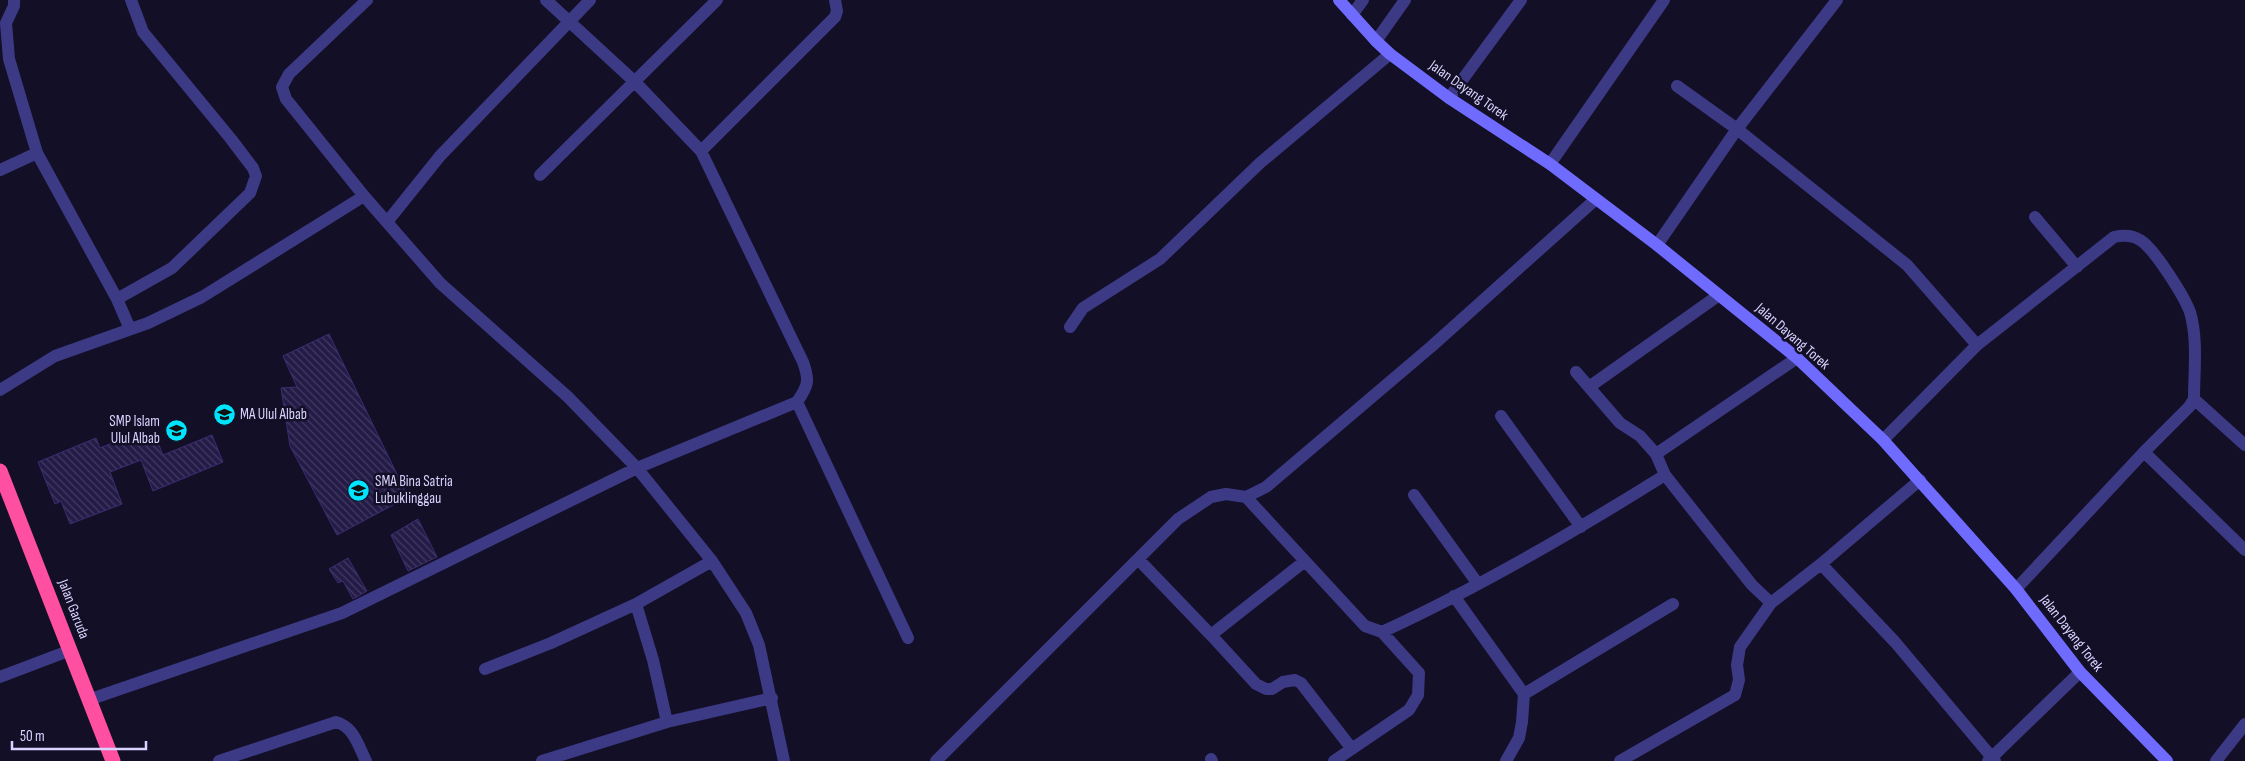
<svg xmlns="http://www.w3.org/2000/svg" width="2245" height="761" viewBox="0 0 2245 761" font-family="'Sofia Sans Condensed',sans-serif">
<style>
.building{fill:url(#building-back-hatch);stroke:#3b2d73}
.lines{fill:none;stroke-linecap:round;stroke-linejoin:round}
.street{stroke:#3d3a85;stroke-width:12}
.secondary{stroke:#6f6bff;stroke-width:12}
.highway{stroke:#ff4fa3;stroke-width:15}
.labels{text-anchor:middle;stroke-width:5;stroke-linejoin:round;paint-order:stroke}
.street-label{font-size:15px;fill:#d9d4ff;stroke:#130f26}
.poi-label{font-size:15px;fill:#d9d4ff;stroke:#130f26;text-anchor:start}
</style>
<defs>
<pattern id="building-back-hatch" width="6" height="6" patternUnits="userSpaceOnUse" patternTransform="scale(1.25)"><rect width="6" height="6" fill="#241b47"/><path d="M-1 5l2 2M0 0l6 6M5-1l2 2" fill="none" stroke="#433b63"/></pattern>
</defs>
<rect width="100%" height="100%" fill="#130f26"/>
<path class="building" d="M329 334 408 497 337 535 290 446 281 388 297 387 283 356Z
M136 433 140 441 155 435 163 455 212 435 223 462 153 491 141 460 110 472 122 504 70 524 61 501 55 504 38 462 96 438 100 448Z
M418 519 437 557 408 571 391 535Z
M348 558 367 591 353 599 343 581 338 583 329 569Z"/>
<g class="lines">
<path class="street" d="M14 0V6L6 23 9 59 37 153 117 299 130 329
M367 0 289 74 282 87 286 99 364 196 440 283 568 397 637 468 712 561 746 613 759 645 784 761
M1352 15 1363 0
M1376 41 1405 0
M1677 86 1737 129 1907 265 1977 345
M1449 98 1521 0
M701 151 835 17 837 11 835 0
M1550 164 1664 0
M0 170 37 153
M540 175 717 0
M2035 217 2077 267
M387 222 440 156 590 0
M1657 245 1737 129 1837 0
M117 299 172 268 250 193 256 176 253 168 231 139 143 32 131 0
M1070 327 1083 308 1160 259 1260 163 1390 54
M1576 372 1620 423 1640 436 1656 454 1665 475
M1589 387 1719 295
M0 390 55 356 148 323 202 297 364 196
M2194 399 2245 445
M797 402 908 638
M1501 416 1581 527
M1883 440 1977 345 2114 237C2123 235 2132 235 2140 240 2154 248 2184 296 2190 312 2198 339 2194 371 2194 399L2189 407 2144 452 2016 589
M2144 452 2245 550
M1656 454 1797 358
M1414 495 1478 584
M1246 497 1305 561
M1138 559 1211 635 1305 561 1365 626 1382 632C1480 587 1574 532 1665 475L1752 585 1771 603
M1821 564 1895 642 1995 761
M1454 596 1524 694 1522 722 1519 738 1506 761
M636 604 653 660 667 722
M1211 635 1256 684 1266 689H1272L1283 682 1295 680 1301 683 1352 749
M485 669 551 643 636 604 712 561
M0 677 71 650
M1524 694 1673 604
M91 699 342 613 637 468 797 402C808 386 810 381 803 362L701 151 635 82 546 0
M1211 759 1212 761
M219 761 336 722C354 727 358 745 366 761
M542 761 667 722 772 698
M936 761 1178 519 1211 497 1226 494 1246 497 1266 487 1432 346 1596 199
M1334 761 1409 710 1418 695 1419 673 1382 632
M1620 761 1735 695 1739 680 1737 665 1740 647 1771 603 1821 564 1920 480
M1988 761 2080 672
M2216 761 2245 724"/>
<path class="secondary" d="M1339 0 1376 41 1390 54 1449 98 1550 164 1657 245 1797 358 1883 440 2016 589 2080 672 2167 761"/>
<path class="highway" d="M0 471 113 761"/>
</g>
<defs>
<symbol id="school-disc" viewBox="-11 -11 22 22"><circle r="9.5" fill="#00e5ff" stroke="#130f26"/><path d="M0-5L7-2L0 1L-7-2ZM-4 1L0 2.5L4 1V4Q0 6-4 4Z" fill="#111"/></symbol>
</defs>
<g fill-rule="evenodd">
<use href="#school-disc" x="212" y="402" width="25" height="25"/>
<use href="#school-disc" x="164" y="418" width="25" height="25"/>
<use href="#school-disc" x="346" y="478" width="25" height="25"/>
</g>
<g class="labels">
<g class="street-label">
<text transform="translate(1469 90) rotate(35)" y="5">Jalan Dayang Torek</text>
<text transform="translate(1793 336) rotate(41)" y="5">Jalan Dayang Torek</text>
<text transform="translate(74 609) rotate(69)" y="5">Jalan Garuda</text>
<text transform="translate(2072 633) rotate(52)" y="5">Jalan Dayang Torek</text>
</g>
<g class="poi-label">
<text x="240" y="419">MA Ulul Albab</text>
<text x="160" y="426" text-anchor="end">SMP Islam<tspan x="160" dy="17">Ulul Albab</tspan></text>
<text x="375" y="486">SMA Bina Satria<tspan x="375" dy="17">Lubuklinggau</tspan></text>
</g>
</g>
<path d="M12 741v8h134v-8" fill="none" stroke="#d9d4ff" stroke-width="2.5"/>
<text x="20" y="741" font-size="15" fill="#d9d4ff" stroke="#130f26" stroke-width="4" paint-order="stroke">50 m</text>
</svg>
